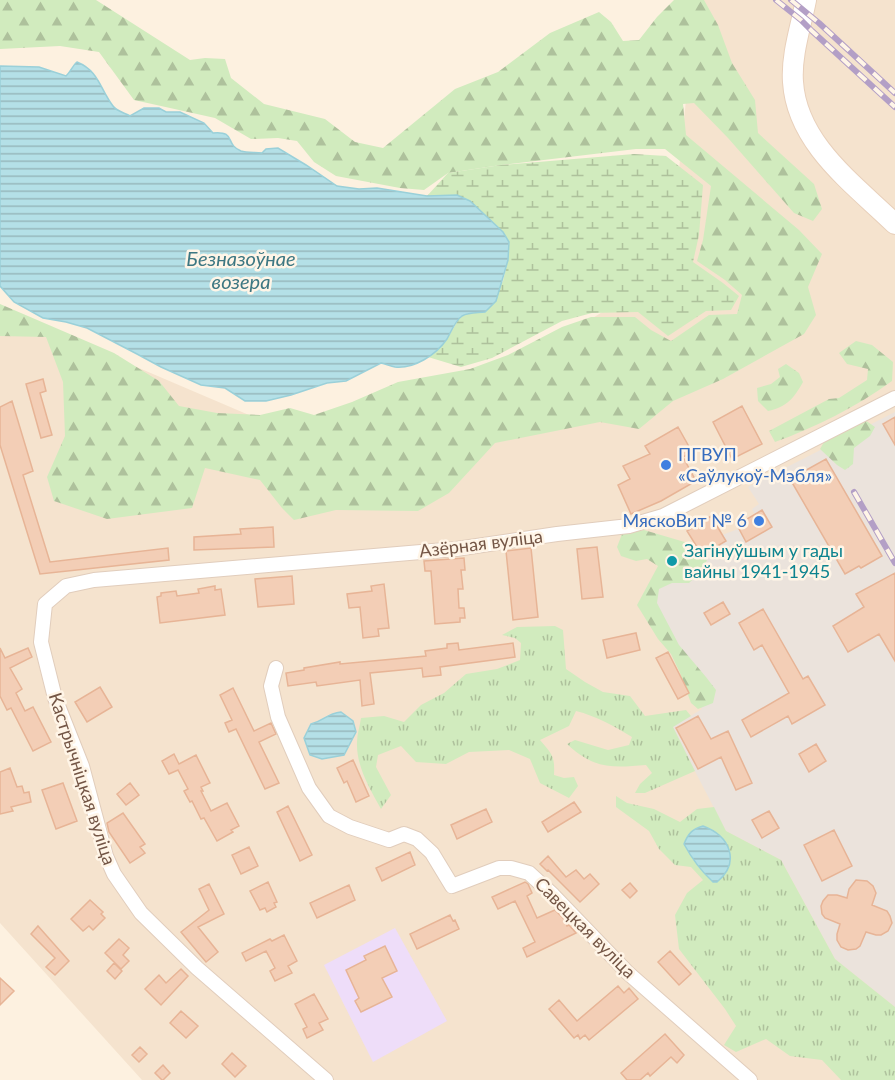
<svg xmlns="http://www.w3.org/2000/svg" width="895" height="1080" viewBox="0 0 895 1080" font-family="Lato,sans-serif">
<style>
.residential{fill:#f5e3ce}
.industrial{fill:#ebe3dc}
.education{fill:#eeddf9}
.grass{fill:url(#grass-tufts)}
.forest{fill:url(#forest-firs)}
.wetland{fill:url(#wetland-marsh)}
.water{fill:url(#water-rules);stroke:#9ad0d9;stroke-width:1.5}
.building{fill:#f3ceb6;stroke:#e7b496;stroke-width:1.5}
.lines{fill:none;stroke-linecap:round;stroke-linejoin:round}
.street-casing{stroke:#e1cdbc;stroke-width:16}
.secondary-casing{stroke:#e8d0bb;stroke-width:22}
.street{stroke:#fff;stroke-width:14}
.secondary{stroke:#fff;stroke-width:20}
.rail-casing{stroke:#b39fc6;stroke-width:6}
.rail{stroke:#fff5e7;stroke-width:4;stroke-dasharray:11;stroke-linecap:butt}
.shop-dot{fill:#3f7fe0;stroke:#fff5e7;stroke-width:2}
.culture-dot{fill:#0f9aa8;stroke:#fff5e7;stroke-width:2}
.labels{text-anchor:middle;stroke-width:5;stroke-linejoin:round;paint-order:stroke}
.shop-label{font-size:18px;fill:#366cbe;stroke:#fff5e7;text-anchor:start}
.street-label{font-size:18px;fill:#745646;stroke:#fff5e7}
.culture-label{font-size:18px;fill:#0d838f;stroke:#fff5e7;text-anchor:start}
.water-label{font-size:20px;font-style:italic;fill:#3d7782;stroke:#fff5e7}
</style>
<defs>
<pattern id="grass-tufts" width="24" height="20" patternUnits="userSpaceOnUse" patternTransform="scale(1.5)"><rect width="24" height="20" fill="#d1ebbe"/><path d="M3 7l-1-3M5 7V3M7 7l1-3M15 17l-1-3M17 17v-4M19 17l1-3" fill="none" stroke="#aec19c"/></pattern>
<pattern id="forest-firs" width="22" height="20" patternUnits="userSpaceOnUse" patternTransform="scale(1.5)"><rect width="22" height="20" fill="#d1ebbe"/><path d="M5 1l3.5 6h-7zM16 11l3.5 6h-7z" fill="#aec19c"/></pattern>
<pattern id="wetland-marsh" width="20" height="14" patternUnits="userSpaceOnUse" patternTransform="scale(1.5)"><rect width="20" height="14" fill="#d1ebbe"/><path d="M1 5h8M5 5V1M11 12h8M15 12V8" fill="none" stroke="#aec19c"/></pattern>
<pattern id="water-rules" width="6" height="5" patternUnits="userSpaceOnUse" patternTransform="scale(1.5)"><rect width="6" height="5" fill="#b4e0e7"/><path d="M0 2.5h6" fill="none" stroke="#97b8bd"/></pattern>
</defs>
<rect width="100%" height="100%" fill="#fdf1e0"/>
<path class="residential" d="M696 0H895V1080H142L0 923V307L50 330 298 436 569 333 669 270Z"/>
<path class="industrial" d="M895 412V1007L835 959 781 860 726 831 672 727 702 709 645 605 650 594 702 555 687 531 711 516 722 535 738 529 737 525 755 515 752 509 759 504 748 487Z"/>
<path class="education" d="M395 928 447 1021 373 1062 324 965Z"/>
<path class="grass" d="M555 626 563 630 566 669 585 682 603 692 630 696 645 716 686 710 691 716 673 727 695 771 645 793H635L640 784 652 773 646 765C611 768 594 769 567 744L575 740 608 750 629 745 632 737C614 726 596 716 576 711L569 726 540 740C552 754 555 756 554 775L564 778 574 777 578 786 569 798 540 783 530 759 509 750 469 752 446 764 416 762 401 746 378 755 376 767 391 795 381 809C370 789 356 766 357 742 357 734 360 726 361 718L384 716 404 722 421 705 444 693 466 674 497 669 520 660 521 643 515 638 502 635 517 627Z
M616 796 627 803 654 809 680 822 697 809 714 807 726 831 781 860 835 959 895 1007V1080H841L822 1060 790 1056 766 1039 736 1052 724 1045 736 1026 725 1009 679 949 675 915 687 893 703 880 691 867 675 865 659 849 649 831 616 807Z"/>
<path class="forest" d="M0 0H96L190 60 205 58 225 59 231 78 264 104 325 119 355 142 383 148 455 89 498 72 550 33 599 12 611 22 623 41 639 40 657 17 674 0H704L718 25 732 63 755 100 758 133 814 184 822 209 813 221 794 213 728 138 694 103 683 104 686 135 799 230 822 254 808 287 816 315 804 334 723 379 673 401 639 429 600 422 495 443 449 493 418 511 336 510 294 520 282 508 260 480 205 468 192 508 107 519 54 501 47 477 65 436 63 382 46 337 0 336V304L114 353 159 381 179 406 217 413 260 415 290 408 314 415 352 402 398 382 470 369 508 355 562 327 591 317H635L651 330 671 341 709 315 737 314 742 295 725 280 697 261 703 240 711 186 665 149H636L501 165 448 173 424 190 400 188 336 176 314 162 297 141 278 138 251 139 215 118 134 100 99 52 60 46 0 49Z
M856 341 872 345 893 362 892 381C856 407 816 427 775 442L769 431 829 399 839 398 867 380 868 369 847 364 839 353Z
M786 364 799 373 803 382C794 398 787 407 768 411L758 401 757 388 771 384 780 377 778 369Z
M865 420 875 427 870 436 854 448 853 464 845 470 837 465 820 449 824 442Z
M644 530 688 543 699 557 707 560 702 571 689 583H672L659 589 657 603 679 645 706 677 716 690 713 703 698 709 691 703 680 673 671 654 658 639 637 605 658 566 647 559 636 561 621 556 617 547 622 534Z"/>
<path class="wetland" d="M634 154 666 156 703 185 699 235 693 262 723 283 739 296 731 310 706 311 668 336 638 312 592 313 562 321 492 358 461 367 428 357 438 350 446 341 460 317 469 313 485 312 503 281 508 260 509 243 427 196 448 173 501 165Z"/>
<path class="water" d="M77 62C99 71 100 89 113 106 116 111 125 113 130 116L144 108H159L166 112H180L204 123 213 133C237 131 224 144 241 151 247 153 256 152 262 153L266 149 278 148 306 165 337 186 359 189 377 188 427 196 457 195 470 201 503 232 509 242 508 260 496 301 485 312C477 313 469 312 462 316 455 321 451 332 447 339 436 355 414 369 395 367 390 366 386 364 381 363L346 381 327 383 291 395 266 401H245L225 388 201 385 161 367 137 354 87 328 66 322 43 318 14 302 0 286V66L39 67 66 76C71 71 73 65 77 62Z
M341 712 353 721 356 732 344 755 322 759 310 755 304 738 311 724C325 720 326 714 341 712Z
M703 826C730 836 741 862 717 882H713C701 871 692 859 684 844 688 834 692 829 703 826Z"/>
<path class="building" d="M43 379 46 391 40 393 52 435 41 438 26 384Z
M12 401 33 471 23 475 50 562 168 548 169 560 40 574 0 445V407Z
M742 406 762 444 732 459 713 422Z
M895 417V445L883 424Z
M678 427 692 452 683 457 696 481 661 501 631 514 618 485 630 479 623 466 650 454 645 446Z
M826 459 882 556 861 568 859 566 845 574 790 479Z
M762 510 772 527 746 542 737 525Z
M711 516 726 541 702 555 687 531Z
M273 527 274 547 194 550V537L241 534 240 529Z
M597 547 603 597 582 599 577 549Z
M531 548 538 617 513 620 506 551Z
M464 558 465 570H461L463 589H458L459 608H464L465 618H460V622L435 624 431 571H425L424 561Z
M895 573V661L879 634 848 652 833 626 864 607 856 594Z
M292 576 294 604 258 607 255 579Z
M384 584 389 628 378 629 379 636 363 638 360 607 349 608 347 594 372 591 371 586Z
M215 586V590L221 589 225 615 160 623 157 597 161 596V593L176 591 177 596 199 593 198 589Z
M723 602 730 614 711 625 704 613Z
M763 609 803 679 808 676 825 705 792 724 788 716 751 737 742 720 789 693 762 645 754 650 739 623Z
M636 633 640 650 607 658 603 640Z
M458 643 459 650 513 643 515 657 440 667 441 675 423 677 422 668 370 673 374 704 362 706 360 680 317 686 316 682 288 686 286 673 304 670V668L340 662V664L426 656 425 651 447 648V644Z
M0 648 5 658 28 648 32 657 10 668 22 689 16 693 25 711 33 707 51 742 33 751 11 708 7 710 0 696Z
M668 652 689 693 678 699 656 658Z
M100 687 112 707 87 722 75 702Z
M233 688 254 731 271 723 276 734 259 742 279 783 265 789 236 729 229 732 225 723 232 720 220 695Z
M698 716 711 739 728 731 752 783 736 790 721 757 698 769 676 728Z
M816 744 826 761 809 772 799 754Z
M174 754 179 764 196 755 210 783 201 787 203 791H201L211 811 227 803 239 826 231 830 233 832 217 841 204 818 201 819 192 801 190 802 184 791 188 789 178 770 169 774 162 761Z
M353 760 369 796 356 802 347 781 344 783 337 768Z
M10 768 17 787 22 786 24 793 29 792 31 802 11 807 13 811 0 814V772Z
M63 783 77 821 56 829 42 790Z
M130 783 139 795 126 805 117 794Z
M574 802 581 812 548 832 542 822Z
M288 806 312 855 300 861 277 812Z
M486 809 492 822 457 839 451 825Z
M769 811 779 828 762 838 752 820Z
M123 813 145 844 140 847 145 853 130 863 109 832 107 823Z
M834 830 852 866 822 881 804 845Z
M249 847 258 866 241 874 232 855Z
M410 852 415 865 382 881 376 868Z
M548 856 566 877 576 870 584 879 590 874 599 884 580 902 548 870 547 871 540 864Z
M856 880 867 881 873 886 876 893 872 905 887 911 890 916 892 923 888 931 881 935H876L866 932 860 946 856 949 848 950 841 947 837 940V934L840 924 825 918 822 914 821 906 823 901 828 895H837L847 898 849 889Z
M268 882 277 902 274 903 276 907 267 912 265 908 260 910 250 891Z
M525 882 528 884 532 893 527 896 537 918 555 910 565 920 567 926 569 925 576 933 527 957 523 948 535 942 515 901 498 909 492 897Z
M630 883 637 891 630 898 622 890Z
M209 884 224 914 198 927 218 952 206 962 181 932 209 910 199 889Z
M349 885 355 900 317 918 310 903Z
M90 900 103 912 101 914 105 918 93 930 89 926 83 931 71 919Z
M450 915 453 921 455 920 459 929 417 949 410 934Z
M38 926 69 961 55 975 46 967 55 958 31 934Z
M284 935 297 961 288 966 292 973 275 981 270 971 275 968 266 951 246 961 242 953 270 939 272 941Z
M119 939 129 948 123 955 129 961 121 969 105 953Z
M385 946 397 971 382 978 392 997 361 1012 355 1001 359 998 346 970 366 960 364 956Z
M670 951 691 974 679 985 658 962Z
M114 963 122 971 115 979 107 971Z
M181 969 188 976 161 1005 145 989 159 975 166 983Z
M0 978 14 991 0 1005Z
M618 986 624 993 629 988 638 999 589 1040 585 1035 580 1039 578 1035 574 1038 549 1009 559 1000 577 1021Z
M314 994 328 1019 319 1023 323 1030 307 1038 303 1029 307 1027 295 1004Z
M181 1011 198 1026 186 1038 170 1023Z
M665 1034 684 1055 677 1063 671 1057 650 1076 648 1073 640 1080H627L621 1073Z
M140 1047 147 1054 139 1062 132 1055Z
M232 1053 246 1066 235 1077 222 1064Z
M163 1065 170 1073 163 1080H162L155 1073Z"/>
<g class="lines">
<defs>
<path id="street" d="M276 668 271 686 278 717 309 788 329 816 350 827 389 840 404 834 417 839 432 853 452 886 499 868H511L529 873 553 895 628 973 750 1080
M326 1080 197 968 141 913 114 874 106 856 82 766 55 698 41 642 45 604 66 586 94 580 456 549 557 534 629 526 663 516 895 398"/>
<path id="secondary" d="M806 0C801 26 791 55 793 82 797 144 854 184 895 224"/>
</defs>
<use href="#street" class="street-casing"/>
<use href="#secondary" class="secondary-casing"/>
<use href="#street" class="street"/>
<use href="#secondary" class="secondary"/>
<defs>
<path id="rail" d="M776 0 801 20 812 31 895 107
M791 0 819 23 895 93
M854 492 895 563"/>
</defs>
<use href="#rail" class="rail-casing"/>
<use href="#rail" class="rail"/>
</g>
<g class="shop-dot">
<circle cx="666" cy="465" r="6"/>
<circle cx="759" cy="521" r="6"/>
</g>
<circle class="culture-dot" cx="672" cy="561" r="6"/>
<g class="labels">
<g class="shop-label">
<text x="678" y="461">ПГВУП<tspan x="678" dy="21">«Саўлукоў-Мэбля»</tspan></text>
<text x="747" y="527" text-anchor="end">МяскоВит № 6</text>
</g>
<g class="street-label">
<text transform="translate(481 544) rotate(-7)" y="6">Азёрная вуліца</text>
<text transform="translate(82 779) rotate(72)" y="6">Кастрычніцкая вуліца</text>
<text transform="translate(585 928) rotate(45)" y="6">Савецкая вуліца</text>
</g>
<g class="culture-label">
<text x="684" y="557">Загінуўшым у гады<tspan x="684" dy="21">вайны 1941-1945</tspan></text>
</g>
<g class="water-label">
<text x="241" y="266">Безназоўнае<tspan x="241" dy="23">возера</tspan></text>
</g>
</g>
</svg>
